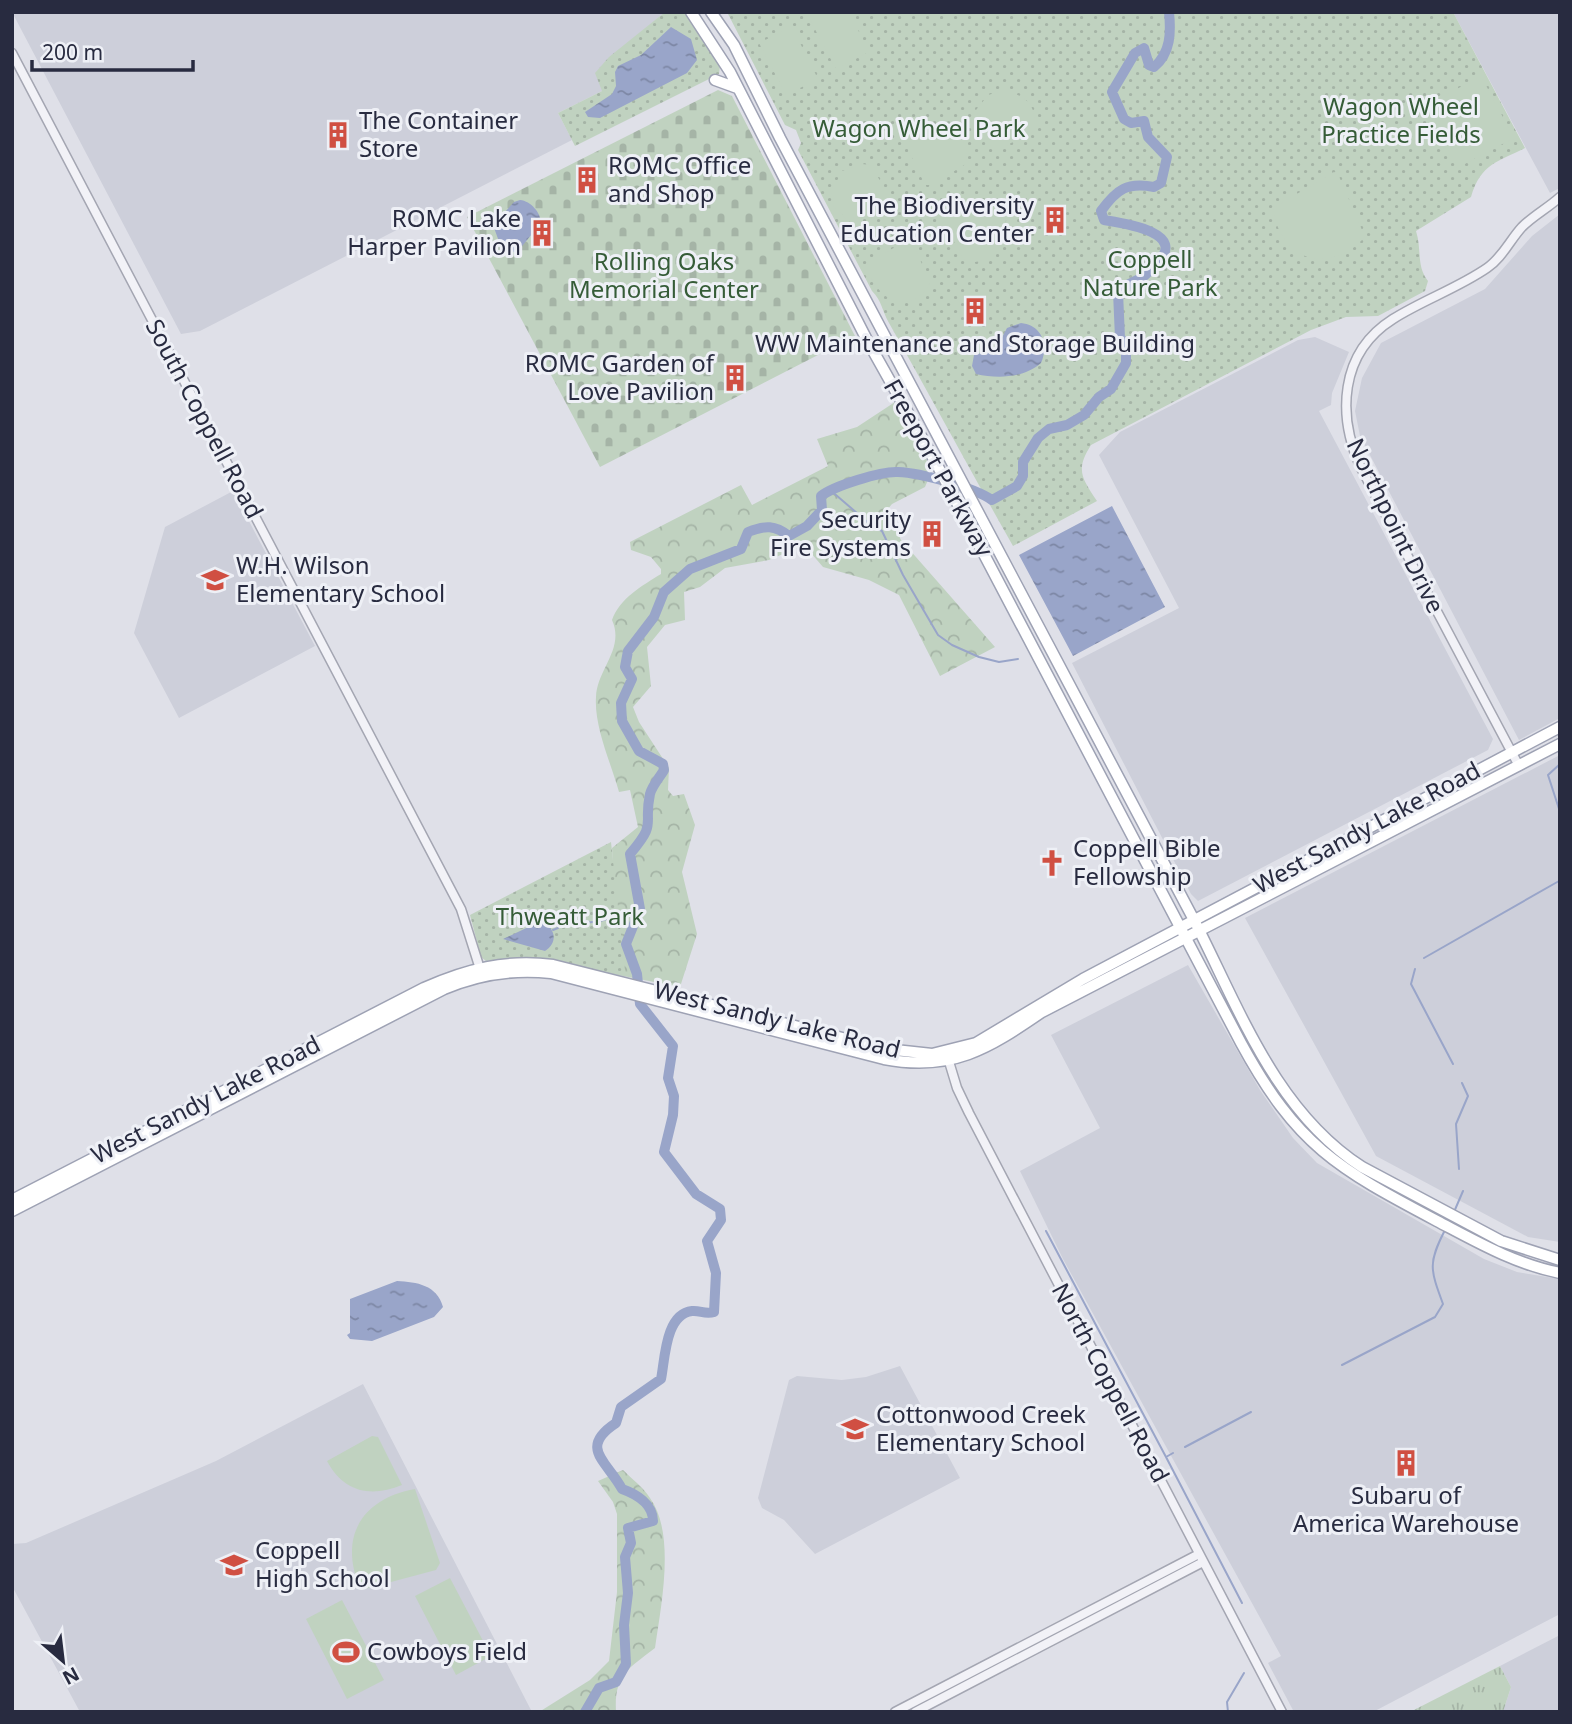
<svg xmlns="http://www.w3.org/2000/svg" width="1572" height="1724" viewBox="0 0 1572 1724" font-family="'Noto Sans',sans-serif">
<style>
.built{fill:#cdcfda}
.grass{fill:url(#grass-tufts)}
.forest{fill:url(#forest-crowns)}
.cemetery{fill:url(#cemetery-stones)}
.park{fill:url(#park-dots)}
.pitch{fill:#c0d2c0}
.water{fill:url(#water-ripples)}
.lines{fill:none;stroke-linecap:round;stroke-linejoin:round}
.stream{stroke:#99a5c9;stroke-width:2}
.river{stroke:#99a5c9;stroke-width:10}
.minor-casing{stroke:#a4a6b2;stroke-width:11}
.major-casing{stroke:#9ea2b4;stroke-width:13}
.minor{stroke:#f2f2f7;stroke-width:8}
.major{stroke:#fff;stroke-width:10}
.labels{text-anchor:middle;stroke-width:6;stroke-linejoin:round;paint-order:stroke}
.park-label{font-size:24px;fill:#355c37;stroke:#eef0f6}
.poi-label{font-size:24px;fill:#282b40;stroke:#eef0f6;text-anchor:start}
.street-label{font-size:24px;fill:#282b40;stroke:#eef0f6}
</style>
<defs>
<pattern id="grass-tufts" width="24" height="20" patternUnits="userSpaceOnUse" patternTransform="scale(1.75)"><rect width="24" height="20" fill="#c0d2c0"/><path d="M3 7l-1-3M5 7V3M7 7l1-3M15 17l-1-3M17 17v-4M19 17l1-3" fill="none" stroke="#a5b4a6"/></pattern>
<pattern id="forest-crowns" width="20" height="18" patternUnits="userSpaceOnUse" patternTransform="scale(1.75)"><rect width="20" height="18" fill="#c0d2c0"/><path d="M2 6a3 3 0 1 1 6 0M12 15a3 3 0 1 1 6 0" fill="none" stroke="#a5b4a6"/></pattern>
<pattern id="cemetery-stones" width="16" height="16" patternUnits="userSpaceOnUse" patternTransform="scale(1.75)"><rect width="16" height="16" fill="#c0d2c0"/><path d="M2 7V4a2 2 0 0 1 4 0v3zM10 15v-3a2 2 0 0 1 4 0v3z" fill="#a5b4a6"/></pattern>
<pattern id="park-dots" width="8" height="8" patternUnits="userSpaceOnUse" patternTransform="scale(1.75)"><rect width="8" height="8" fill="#c0d2c0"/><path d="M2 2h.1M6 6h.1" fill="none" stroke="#a5b4a6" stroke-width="1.8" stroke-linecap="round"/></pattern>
<pattern id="water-ripples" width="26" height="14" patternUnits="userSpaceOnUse" patternTransform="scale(1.75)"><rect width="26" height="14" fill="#99a5c9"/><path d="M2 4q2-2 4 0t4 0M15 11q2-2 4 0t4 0" fill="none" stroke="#7d87a5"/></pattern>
</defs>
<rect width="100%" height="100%" fill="#dfe0e8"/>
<path class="built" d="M12 12H665L639 34 602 91 558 113 572 140 200 331 181 334Z
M1453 12H1560V188L1550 193Z
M1560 214V718L1519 740 1360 436 1355 411 1362 378 1381 343 1485 289 1532 236Z
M1315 337 1349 352 1332 393 1331 405 1319 411 1493 739 1488 750 1198 901 1191 894 1072 663 1179 608 1099 455 1120 432 1298 340Z
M233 491 315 646 179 718 134 633 165 527Z
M1560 755V1242L1528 1237 1376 1156 1245 918Z
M1188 965 1260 1090 1293 1138 1317 1163 1484 1259 1517 1272 1560 1279V1614L1373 1712H1294L1268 1663 1281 1656 1063 1259 1020 1171 1100 1128 1051 1035Z
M900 1366 960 1478 815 1554 784 1520 762 1508 758 1498 789 1380 797 1376 842 1380 866 1377Z
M363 1384 532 1712H80L12 1586V1544L26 1543 216 1461Z
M1560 1635V1712H1503L1511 1687 1500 1666Z"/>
<path class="grass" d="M1500 1666 1511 1687 1503 1712H1410Z"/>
<path class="forest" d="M895 402 932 470 925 487 892 504 887 510 901 540 995 647 940 676 899 595 869 580 823 567 804 545 769 560 725 568 700 587 684 592 685 620 665 625 647 647 651 686 633 707 639 722 669 768 668 790 673 796 684 794 695 825 682 872 697 934 680 987 618 975 612 848 638 827 630 790 619 792C611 763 594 727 596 697 597 669 625 649 612 620 619 599 643 585 661 574V569L651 557 631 550 630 542 741 485 752 505 828 466 817 439 857 427Z
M623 1470C632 1479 643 1487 650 1498 676 1534 661 1606 655 1648 628 1669 614 1675 616 1712H539L590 1680 609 1661 617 1592V1514L613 1502 598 1481Z"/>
<path class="cemetery" d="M718 90 732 96 855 336 600 467 467 217Z"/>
<path class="park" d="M665 12H687L720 66 719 74 575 146 558 113 602 91 595 73 609 57Z
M727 12H1453L1525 148C1498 162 1481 163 1471 197L1416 231C1422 249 1416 266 1428 281L1425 291 1378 316 1346 317 1311 330 1091 445C1075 470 1082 478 1097 501L1013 546C971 472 931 397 889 323 882 311 882 301 872 291L798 150 801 143 796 130 785 125Z
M611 842 625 971 618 975 527 957 486 961 481 957 470 915Z"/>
<path class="pitch" d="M816 12H849L869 52 836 69 808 16Z
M792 27 818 79 786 95 759 43Z
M1481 76 1514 138 1457 168 1425 106Z
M1002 91C1026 94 1037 105 1035 130L998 150 992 149 976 110 988 95Z
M1387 94 1395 110 1369 123 1361 107Z
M935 125C958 129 969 141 966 164L931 185H925L906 145 918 130Z
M862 164 871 165 891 200 888 207 851 223 834 207 831 193 842 171Z
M1334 172 1338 174 1365 237C1328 277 1280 260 1273 208Z
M988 202 1006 219 1004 239 992 258 967 264 944 224 945 220Z
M906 241 913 243 930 283C911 319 872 299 867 263Z
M372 1436 378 1437 402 1485C371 1498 343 1492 327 1461Z
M415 1489 440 1563 436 1570 361 1590C338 1539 360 1499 415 1489Z
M450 1578 491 1656 456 1675 415 1596Z
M342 1600 384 1680 347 1699 306 1619Z"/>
<path class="water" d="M671 27 691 39 697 60 687 73 600 118 588 117 585 112 612 94 616 86 615 72 618 66 641 55Z
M520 200C531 201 541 213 541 223L518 251 507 253 501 247 493 225 514 202Z
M1021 323C1042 325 1049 345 1041 363 1024 378 998 379 976 374L972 366 974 355 996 349 1007 328Z
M1112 506 1165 607 1073 656 1019 555Z
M541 921C555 927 559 942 545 951L503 939Z
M397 1281C417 1282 437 1285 443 1307L434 1317 372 1341 350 1339 347 1335 350 1333V1299Z"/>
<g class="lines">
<path class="stream" d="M829 489 872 526 882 531 903 575 938 635 952 645 979 657 999 662 1018 659
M1560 764 1548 775 1560 812
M563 926 600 921 640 909
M553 930 558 928
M1424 958 1559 881
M1415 969 1411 984 1453 1064
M1459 1169 1456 1124 1468 1096 1462 1083
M1454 1212 1463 1191
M1046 1231 1166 1457
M1342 1365 1435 1317 1443 1304C1430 1269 1428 1263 1445 1230
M1185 1447 1251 1412
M1173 1453 1166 1457 1242 1603
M1228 1712 1227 1702 1244 1673"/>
<path class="river" d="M585 1712 599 1688 616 1682 626 1664 624 1625 628 1593 625 1557 631 1543 628 1528 653 1521C653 1504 636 1494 622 1489 607 1461 578 1448 616 1423L621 1407 661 1379C665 1360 665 1314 692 1311 700 1310 705 1315 714 1312L716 1273 707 1241 721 1220 720 1209 696 1194 664 1152 673 1115 674 1096 668 1078 673 1046 640 1004 637 974 626 944 640 909 630 854C658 821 643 827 650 794 652 786 660 777 664 770L663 764 639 751 622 721 621 703 632 679 625 667 628 651 654 617 664 592 690 569 741 549 748 532C765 525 775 525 789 536L807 526 822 510 821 496C834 486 881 471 898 472 921 473 973 487 992 500L1017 486 1023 476V462L1038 438 1049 429 1067 425 1084 415 1099 397 1111 389 1126 363V343L1120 338 1118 292C1126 284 1132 283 1141 278 1147 275 1152 267 1157 263 1189 232 1122 223 1104 220L1101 211C1117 189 1127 182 1154 187L1161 183 1167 157 1148 137 1144 121 1131 123 1124 119 1112 92 1135 53 1144 48 1149 65 1154 67C1171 53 1171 32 1169 12"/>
<defs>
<path id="minor" d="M12 53 461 909 481 972
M1519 766 1361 468C1337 416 1339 353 1393 319 1423 300 1458 288 1487 268 1502 258 1510 240 1522 227 1534 215 1548 208 1560 197
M947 1055 957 1088 969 1113 1282 1712
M895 1712 1199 1554
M915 1712 1203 1562"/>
<path id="major" d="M691 12 730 72 867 340 936 463 1241 1043C1297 1146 1337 1168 1437 1221 1477 1242 1515 1264 1560 1273
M711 12 734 45 780 138 1194 920C1239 1008 1275 1111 1362 1167L1501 1241 1560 1260
M715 80 737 88
M12 1200 424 988C467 969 506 959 553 965L886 1049 932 1054 976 1043 1083 979 1560 727
M12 1211 444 989C479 974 514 969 551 973L884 1059C952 1072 988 1049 1042 1012L1560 744"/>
</defs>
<use href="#minor" class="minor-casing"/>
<use href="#major" class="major-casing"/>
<use href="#minor" class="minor"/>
<use href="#major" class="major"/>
</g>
<defs>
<symbol id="building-bare" viewBox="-9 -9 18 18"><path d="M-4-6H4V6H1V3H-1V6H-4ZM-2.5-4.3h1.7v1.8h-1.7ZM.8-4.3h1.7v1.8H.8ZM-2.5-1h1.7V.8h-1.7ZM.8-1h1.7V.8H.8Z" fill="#d04f42" stroke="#eef0f6" stroke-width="2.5" paint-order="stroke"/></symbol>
<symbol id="school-bare" viewBox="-9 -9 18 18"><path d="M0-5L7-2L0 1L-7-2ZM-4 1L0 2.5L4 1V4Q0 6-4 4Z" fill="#d04f42" stroke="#eef0f6" stroke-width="2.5" paint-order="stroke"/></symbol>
<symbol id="church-bare" viewBox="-9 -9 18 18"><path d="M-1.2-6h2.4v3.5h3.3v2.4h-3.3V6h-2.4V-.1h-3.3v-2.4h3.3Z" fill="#d04f42" stroke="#eef0f6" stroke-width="2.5" paint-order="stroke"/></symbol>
<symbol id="stadium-bare" viewBox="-9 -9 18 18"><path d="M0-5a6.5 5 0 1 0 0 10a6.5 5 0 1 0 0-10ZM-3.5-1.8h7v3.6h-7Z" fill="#d04f42" stroke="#eef0f6" stroke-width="2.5" paint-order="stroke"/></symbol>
</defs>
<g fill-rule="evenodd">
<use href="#building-bare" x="319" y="116" width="38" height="38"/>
<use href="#building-bare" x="568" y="161" width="38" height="38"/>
<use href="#building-bare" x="1036" y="201" width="38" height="38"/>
<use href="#building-bare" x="523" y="214" width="38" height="38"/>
<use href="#building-bare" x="956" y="292" width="38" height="38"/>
<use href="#building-bare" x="716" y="359" width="38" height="38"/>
<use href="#building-bare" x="913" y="515" width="38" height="38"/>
<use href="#school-bare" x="196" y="561" width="38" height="38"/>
<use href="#church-bare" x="1033" y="844" width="38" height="38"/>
<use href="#school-bare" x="836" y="1410" width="38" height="38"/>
<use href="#building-bare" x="1387" y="1444" width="38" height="38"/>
<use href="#school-bare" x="215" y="1546" width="38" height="38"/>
<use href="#stadium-bare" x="327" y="1633" width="38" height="38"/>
</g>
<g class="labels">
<g class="park-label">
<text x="1401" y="115">Wagon Wheel<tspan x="1401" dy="28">Practice Fields</tspan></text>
<text x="919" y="137">Wagon Wheel Park</text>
<text x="1150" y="268">Coppell<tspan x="1150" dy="28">Nature Park</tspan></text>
<text x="664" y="270">Rolling Oaks<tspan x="664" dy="28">Memorial Center</tspan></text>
<text x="570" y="925">Thweatt Park</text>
</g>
<g class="poi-label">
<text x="359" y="129">The Container<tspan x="359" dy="28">Store</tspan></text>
<text x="608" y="174">ROMC Office<tspan x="608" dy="28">and Shop</tspan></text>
<text x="1034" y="214" text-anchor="end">The Biodiversity<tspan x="1034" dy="28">Education Center</tspan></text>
<text x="521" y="227" text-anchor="end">ROMC Lake<tspan x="521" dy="28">Harper Pavilion</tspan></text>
<text x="975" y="352" text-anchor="middle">WW Maintenance and Storage Building</text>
<text x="714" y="372" text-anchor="end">ROMC Garden of<tspan x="714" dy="28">Love Pavilion</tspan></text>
<text x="911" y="528" text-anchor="end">Security<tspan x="911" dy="28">Fire Systems</tspan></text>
<text x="236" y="574">W.H. Wilson<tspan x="236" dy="28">Elementary School</tspan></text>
<text x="1073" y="857">Coppell Bible<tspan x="1073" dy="28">Fellowship</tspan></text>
<text x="876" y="1423">Cottonwood Creek<tspan x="876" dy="28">Elementary School</tspan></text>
<text x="1406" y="1504" text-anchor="middle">Subaru of<tspan x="1406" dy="28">America Warehouse</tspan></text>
<text x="255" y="1559">Coppell<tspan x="255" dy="28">High School</tspan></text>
<text x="367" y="1660">Cowboys Field</text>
</g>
<g class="street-label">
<text transform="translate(204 419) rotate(62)" y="8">South Coppell Road</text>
<text transform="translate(938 468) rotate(61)" y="8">Freeport Parkway</text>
<text transform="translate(1395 526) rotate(64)" y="8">Northpoint Drive</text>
<text transform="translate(1367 828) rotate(-28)" y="8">West Sandy Lake Road</text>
<text transform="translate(777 1020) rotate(14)" y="8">West Sandy Lake Road</text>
<text transform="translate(206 1100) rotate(-27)" y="8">West Sandy Lake Road</text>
<text transform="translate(1110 1383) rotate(62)" y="8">North Coppell Road</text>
</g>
</g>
<rect width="1572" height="1724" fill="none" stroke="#282b40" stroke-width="28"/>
<g transform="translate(63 1661) rotate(152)" stroke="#eef0f6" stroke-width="5" paint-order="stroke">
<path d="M0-5L12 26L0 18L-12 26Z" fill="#282b40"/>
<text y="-10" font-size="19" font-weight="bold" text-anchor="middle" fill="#282b40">N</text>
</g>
<path d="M32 60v10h161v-10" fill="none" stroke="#282b40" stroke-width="3.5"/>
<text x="42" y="60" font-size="21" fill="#282b40" stroke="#eef0f6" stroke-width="5" paint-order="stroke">200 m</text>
</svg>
